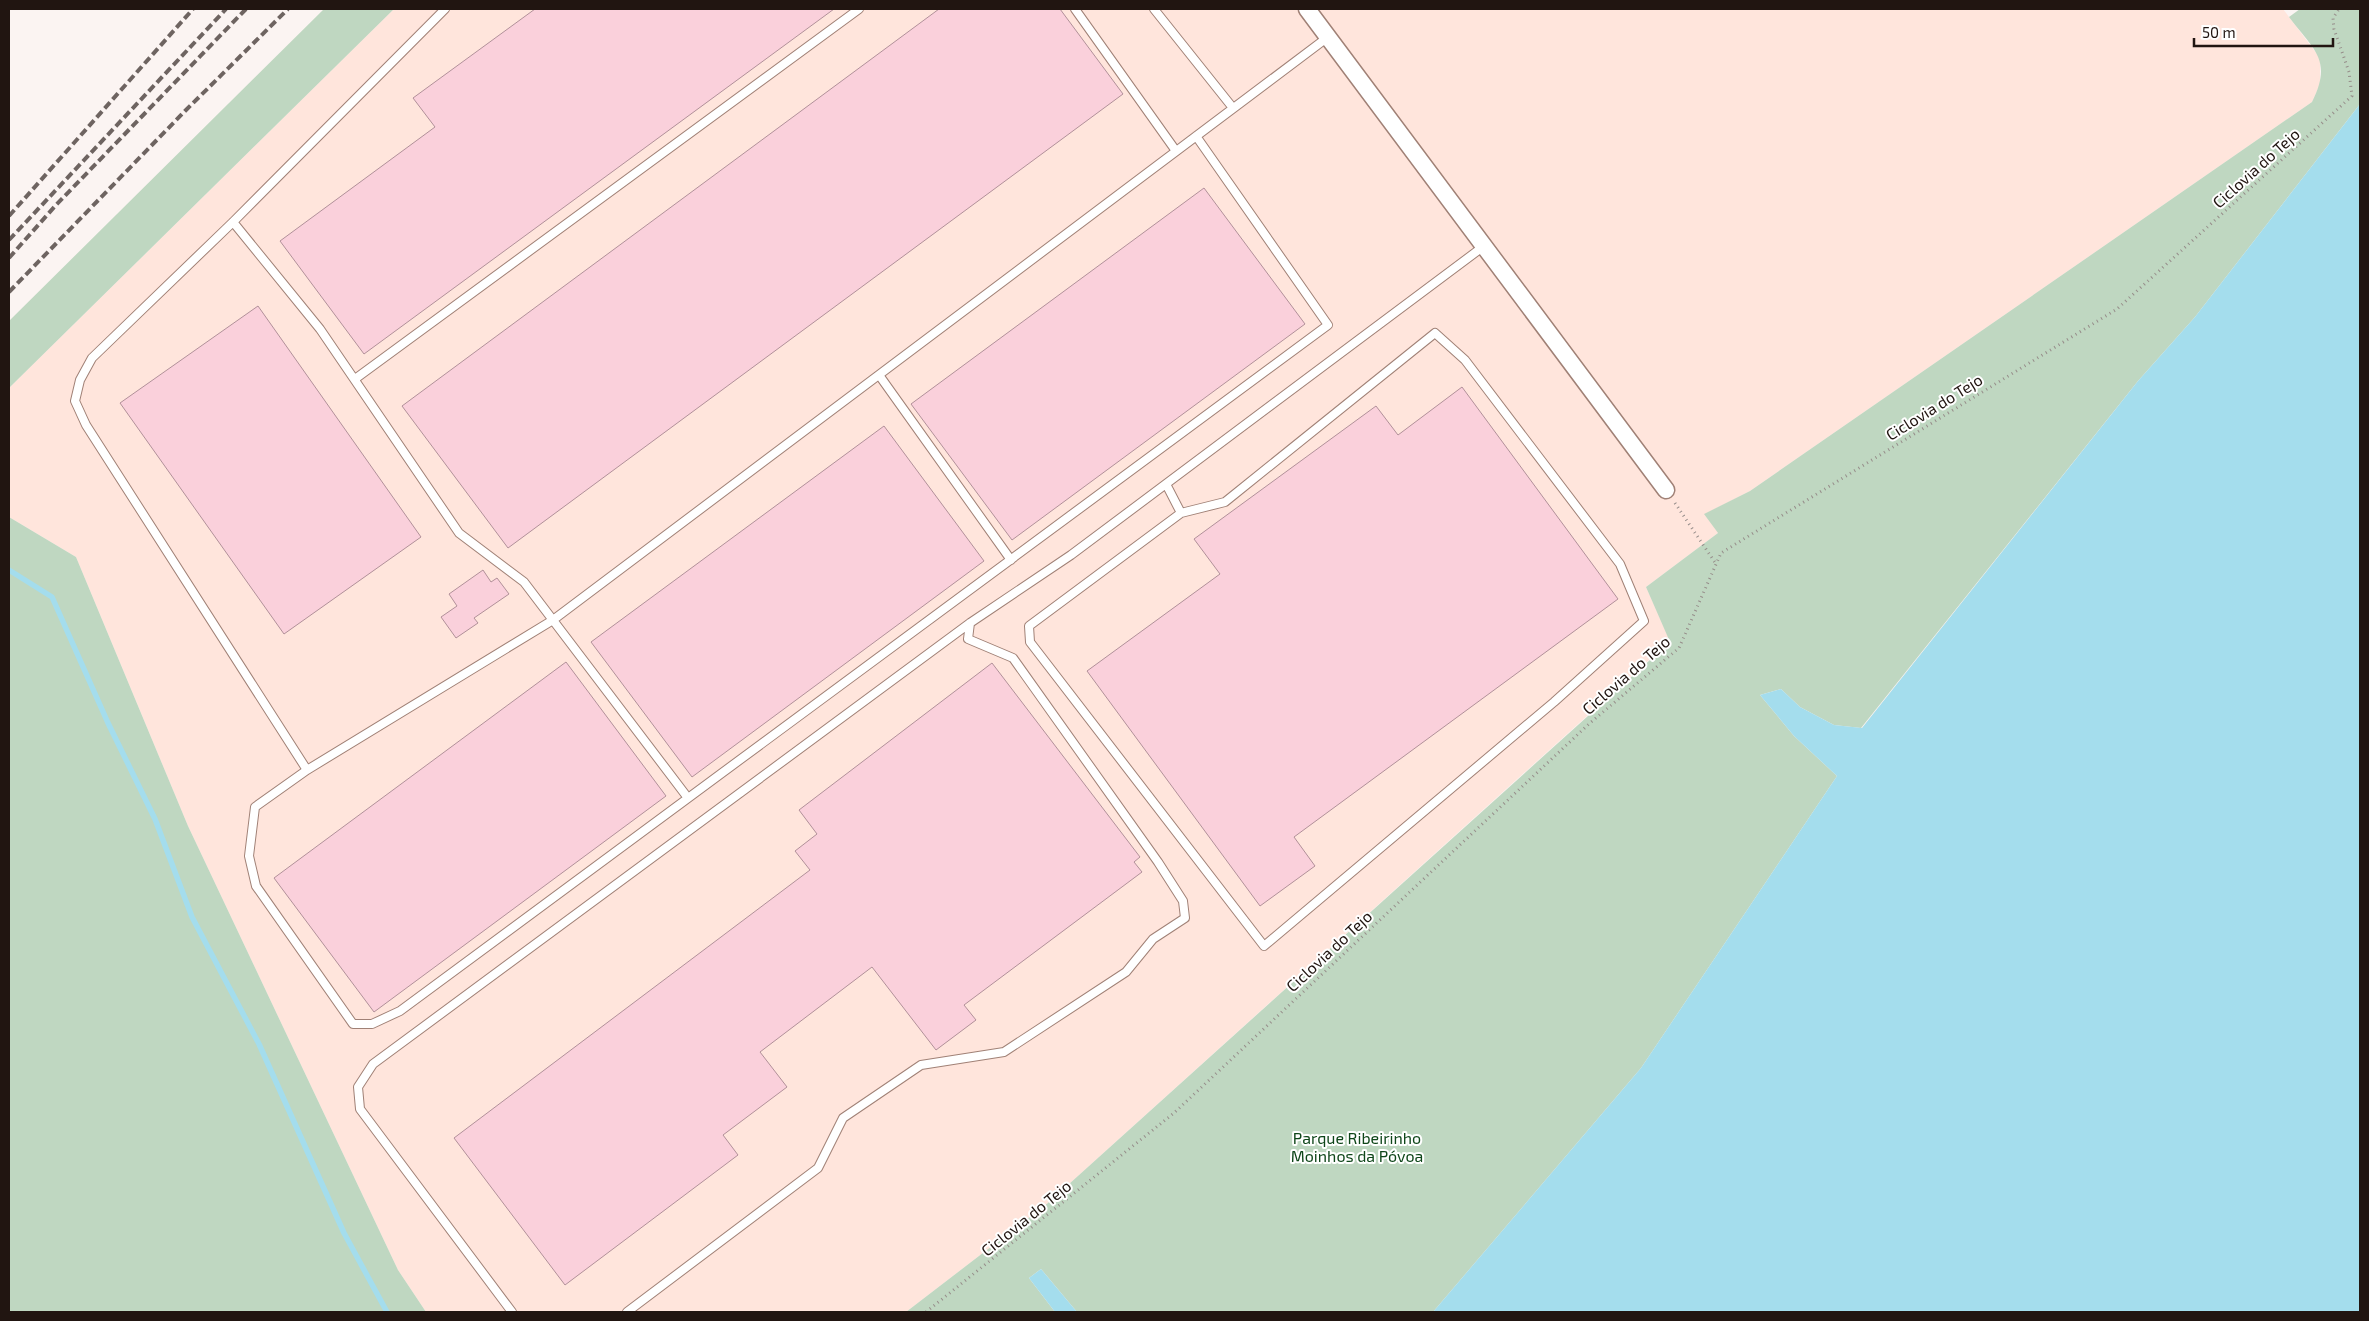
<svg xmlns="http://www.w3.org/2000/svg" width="2369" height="1321" viewBox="0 0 2369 1321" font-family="'Exo 2',sans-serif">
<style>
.built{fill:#ffe5dc}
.green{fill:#bfd7c1}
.water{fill:#a4dded}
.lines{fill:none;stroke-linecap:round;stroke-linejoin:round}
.stream{stroke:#a4dded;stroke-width:5.5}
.building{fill:#fad0db;stroke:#b19099}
.service-casing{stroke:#a08176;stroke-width:10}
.minor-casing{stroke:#a08176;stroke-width:19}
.path{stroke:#968d8a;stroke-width:3;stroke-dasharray:1 4;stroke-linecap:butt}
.service{stroke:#fff;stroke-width:8}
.minor{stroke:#fff;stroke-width:16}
.rail{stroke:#6e6461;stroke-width:4;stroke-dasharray:8 4;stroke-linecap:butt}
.labels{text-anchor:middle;stroke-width:4;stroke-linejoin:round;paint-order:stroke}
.street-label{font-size:16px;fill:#211511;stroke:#fff}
.park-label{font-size:16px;fill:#0e4619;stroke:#fff}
</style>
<rect width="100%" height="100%" fill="#fbf4f2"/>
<path class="built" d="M394 9H2283L2320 58V84L2312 102 1750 491 1705 514 1718 533 1646 587 1670 641 1048 1203 906 1312H426L398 1270 188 826 76 557 9 517V388Z"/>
<path class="green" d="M324 9H394L9 388V321Z
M2300 9H2360V104L2195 317 2138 381 1861 728 1834 725 1800 707 1781 689 1760 695 1794 736 1837 776 1641 1068 1433 1312H1077L1041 1269 1029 1278 1055 1312H906L1048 1203 1670 642 1646 587 1718 533 1704 514 1750 491 2312 102C2333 60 2314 50 2289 17Z
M9 517 76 557 188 826 398 1270 426 1312H9Z"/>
<path class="water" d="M2360 104V1312H1433L1641 1068 1837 776 1794 736 1760 695 1781 689 1800 707 1834 725 1862 728 2138 381 2195 317Z
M1041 1269 1077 1312H1055L1029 1278Z"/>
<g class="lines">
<path class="stream" d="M9 570 52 597 108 723 155 819 192 917 259 1044 344 1233 387 1312"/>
</g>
<path class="building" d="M535 9H834L364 354 280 241 435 127 413 98Z
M939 9H1060L1123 94 508 548 402 406Z
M1204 188 1305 324 1012 540 911 404Z
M258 306 421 537 284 634 120 403Z
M1462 387 1618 599 1294 837 1315 866 1260 906 1087 671 1220 574 1194 539 1376 406 1398 435Z
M884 426 984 561 692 777 591 642Z
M483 570 491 582 497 578 509 594 474 618 478 623 456 638 441 617 457 606 449 594Z
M566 662 666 796 374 1012 274 878Z
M992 663 1140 857 1134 862 1142 872 964 1005 976 1020 936 1050 872 967 760 1052 787 1087 723 1135 738 1155 565 1285 454 1138 810 870 795 851 817 834 799 810Z"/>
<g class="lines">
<defs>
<path id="service" d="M1075 9 1176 151
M1154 9 1233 108
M1196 136 1328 325 400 1011 372 1024H353L256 886 249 856 255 807 307 770 553 620 1328 37
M233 222 320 329 459 533 524 582 688 798
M879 375 1011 560
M355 379 859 9
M1166 484 1181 513 1029 626 1030 642 1264 946 1554 702 1644 621 1620 564 1465 360 1435 333 1225 502 1181 513
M307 770 86 425 75 401 80 380 92 358 233 222 445 9
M512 1312 360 1109 358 1087 373 1064 970 623 1071 555 1484 246
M627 1312 818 1168 843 1118 921 1065 1004 1052 1126 972 1153 939 1185 918 1183 901 1158 862 1013 658 968 639 970 623"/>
<path id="minor" d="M1307 9 1666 490"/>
</defs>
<use href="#service" class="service-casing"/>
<use href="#minor" class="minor-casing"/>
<path class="path" d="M1675 503 1716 564
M926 1312 1174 1113 1590 723 1679 648 1721 553 2117 309 2352 96 2349 72 2334 29 2333 18 2339 9"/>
<use href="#service" class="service"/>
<use href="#minor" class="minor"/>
<path class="rail" d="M9 216 193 9
M9 240 226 9
M9 258 56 205 246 9
M9 292 185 111 288 9"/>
</g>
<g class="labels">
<g class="street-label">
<text transform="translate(2256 168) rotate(-42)" y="6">Ciclovia do Tejo</text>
<text transform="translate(1934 407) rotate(-32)" y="6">Ciclovia do Tejo</text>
<text transform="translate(1626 675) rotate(-41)" y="6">Ciclovia do Tejo</text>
<text transform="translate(1329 951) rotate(-43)" y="6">Ciclovia do Tejo</text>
<text transform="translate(1026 1218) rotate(-39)" y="6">Ciclovia do Tejo</text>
</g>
<g class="park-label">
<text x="1357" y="1144">Parque Ribeirinho<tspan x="1357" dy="18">Moinhos da Póvoa</tspan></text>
</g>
</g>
<rect width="2369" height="1321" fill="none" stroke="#211511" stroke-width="20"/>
<path d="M2194 38v8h139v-8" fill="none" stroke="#211511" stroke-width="2.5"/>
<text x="2202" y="38" font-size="15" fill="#211511" stroke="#ffffff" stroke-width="4" paint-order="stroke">50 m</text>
</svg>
